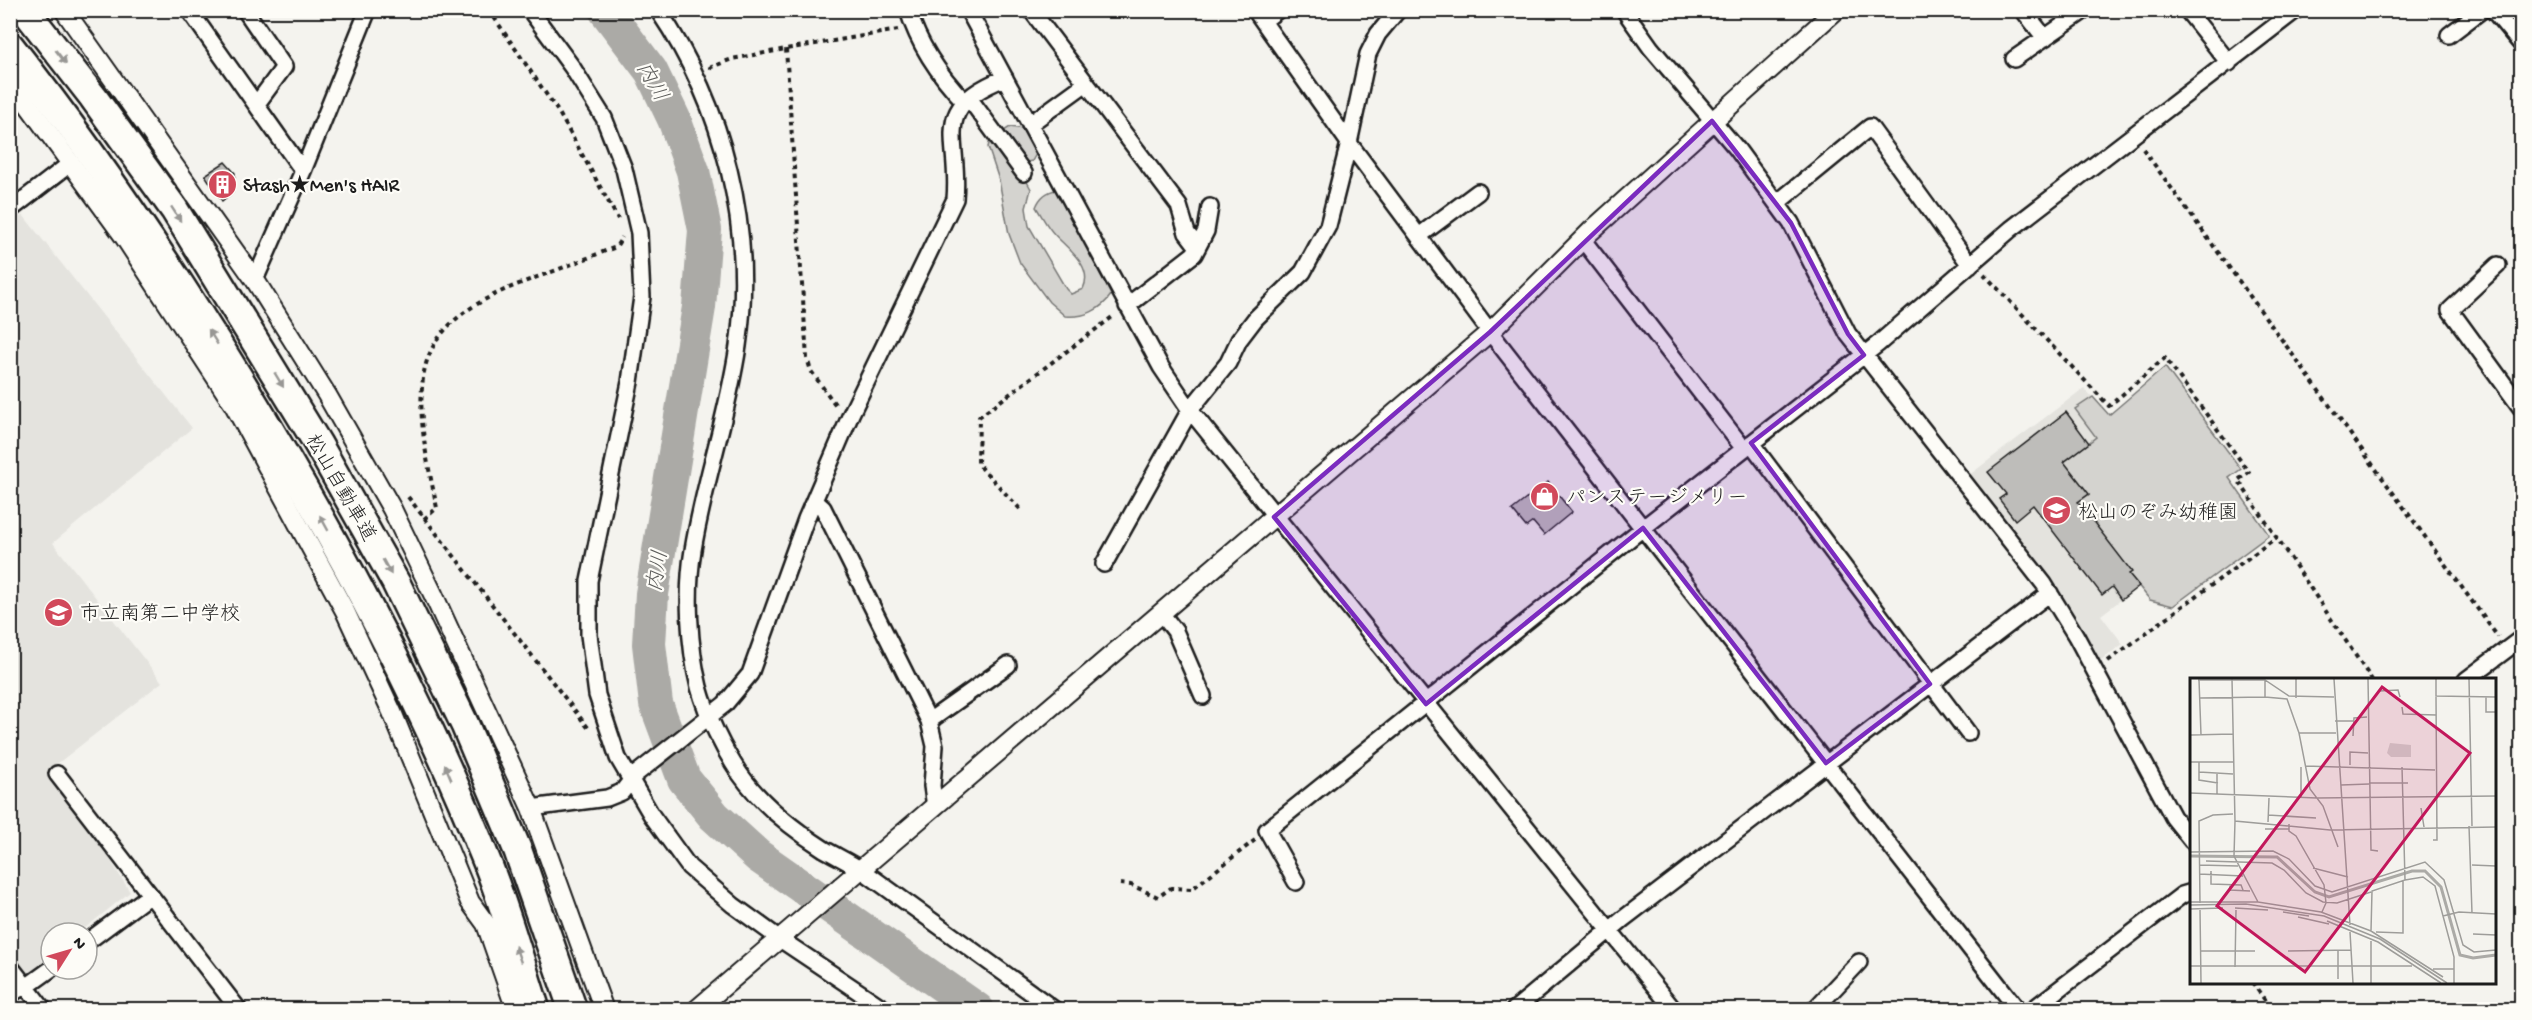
<svg xmlns="http://www.w3.org/2000/svg" width="2532" height="1020" viewBox="0 0 2532 1020" font-family="'Gochi Hand','Klee One',sans-serif">
<style>
.built{fill:#e4e3de}
.green{fill:#d4d3cf;stroke:#787876;stroke-width:1.5}
.lines{fill:none;stroke-linecap:round;stroke-linejoin:round}
.river{stroke:#abaaa6;stroke-width:34}
.building{fill:#bebdba;stroke:#1c1c1c;stroke-width:1.5}
.minor-casing{stroke:#1c1c1c;stroke-width:20}
.tertiary-casing{stroke:#1c1c1c;stroke-width:22}
.motorway-casing{stroke:#1c1c1c;stroke-width:32}
.path{stroke:#1c1c1c;stroke-width:4;stroke-dasharray:4.5 4.5;stroke-linecap:butt}
.minor{stroke:#fdfcf7;stroke-width:15}
.tertiary{stroke:#fdfcf7;stroke-width:18}
.motorway{stroke:#fdfcf7;stroke-width:27}
.oneway{fill:#989794}
.marked{fill:#7b2cbf;fill-opacity:0.2;stroke:#7b2cbf;stroke-width:4.5;stroke-linejoin:round}
.labels{text-anchor:middle;stroke-width:4.5;stroke-linejoin:round;paint-order:stroke}
.poi-label{font-size:20px;fill:#1c1c1c;stroke:#fdfcf7;text-anchor:start}
.street-label{font-size:20px;fill:#1c1c1c;stroke:#fdfcf7}
.water-label{font-size:21px;font-style:italic;fill:#5c5c5a;stroke:#fdfcf7}
.inset-river{fill:none;stroke:#abaaa6;stroke-width:3}
.inset-road{fill:none;stroke:#9e9d9a;stroke-width:1.5}
.view{fill:#c2185b;fill-opacity:0.15;stroke:#c2185b;stroke-width:3}
.inset-edge{fill:none;stroke:#1c1c1c;stroke-width:3}
</style>
<rect width="100%" height="100%" fill="#f4f3ee"/>
<filter id="ink" filterUnits="userSpaceOnUse"><feTurbulence type="fractalNoise" baseFrequency=".0167" numOctaves="2"/><feDisplacementMap in="SourceGraphic" scale="12" xChannelSelector="R" yChannelSelector="G"/><feConvolveMatrix kernelMatrix="1 2 1 2 8 2 1 2 1" color-interpolation-filters="sRGB"/></filter>
<g filter="url(#ink)">
<path class="built" d="M23 215 192 428 53 543 162 682 53 767 130 892 79 933H51V956L27 975 11 954 10 224Z
M2165 367 2241 469 2229 478 2269 535 2173 606 2150 600 2138 587 2101 615 2123 644 2097 663 1968 476 2084 388 2109 415Z"/>
<path class="green" d="M1010 127 1023 129 1034 145 1036 154 1032 161 1022 163 1025 178 1031 189 1026 208 1029 226 1066 289 1071 294 1083 289C1094 267 1068 249 1055 235 1047 227 1042 216 1036 207 1040 197 1047 191 1057 190L1111 295C1101 310 1084 318 1065 316L1049 302 1020 263 1009 234 999 180 988 147 990 140Z
M2165 367 2241 469 2229 478 2269 535 2173 606 2150 600 2129 574 2131 572 2078 502 2089 494 2064 462 2096 437 2075 409 2093 397 2109 415Z"/>
<g class="lines">
<path class="river" d="M605 10 651 71 674 119 693 171 705 230 699 307 652 594 649 644 656 704 684 779 714 816 758 856 978 1010"/>
</g>
<path class="building" d="M225 162 235 173 233 192 222 201 205 175Z
M2066 412 2089 443 2064 462 2089 494 2078 502 2132 572 2129 574 2139 586 2121 600 2112 587 2102 595 2033 505 2015 520 1999 499 2006 494 1988 472Z
M1548 482 1572 512 1544 535 1533 522 1526 527 1512 510Z"/>
<g class="lines">
<defs>
<path id="minor" d="M189 10 303 171
M245 10 284 67 256 105
M530 10 572 67 604 118 624 169 639 233 642 297 630 382 589 581V635L597 695 618 758 652 816 689 867 733 905 780 939 886 1010
M658 10C724 107 755 229 738 346 728 415 704 482 693 550 686 591 689 647 699 687 707 716 723 749 740 774 761 804 793 829 824 849 838 857 853 864 866 873 929 918 992 964 1055 1010
M908 10C919 46 939 75 965 102
M968 10 1161 367 1190 410 1674 1010
M1031 10 1179 206 1187 233 1197 246
M1255 10 1349 143 1490 332 2018 1010
M1624 10 1651 48 1737 149 1791 223 1848 334 2044 584 2076 636 2173 817 2192 841
M2023 10 2045 38
M2187 10 2229 63
M2493 10 2522 45
M1263 21 1278 10
M2449 35 2482 10
M2014 59 2085 10
M969 98 1024 173
M1030 124 1085 84
M1777 203 1870 127 1970 265
M10 210 71 163
M1419 236 1478 192
M1583 240 1744 449
M2498 265 2450 310 2522 409
M255 280 303 171 368 10
M1127 306 1194 254 1206 231 1210 207
M1751 443 1968 733
M814 500 823 508 929 721 935 746 932 786 935 807
M1104 564 1190 410 1228 363 1239 340 1255 319 1303 272 1315 250 1328 226 1349 143 1368 54 1378 34 1398 10
M1161 613 1175 631 1203 696
M2466 680 2522 638
M929 721 1008 665
M57 774 239 1010
M531 808 607 798 622 792 636 774 725 704 750 674 806 519 851 414 955 199C961 138 928 108 1005 78
M1296 882 1267 830 1643 528 1878 344 2011 229 2296 10
M87 942 150 895
M10 966 44 1010
M26 987 51 969
M10 995 25 985
M1514 1010 1623 919 2050 593
M1814 1010 1859 962
M2032 1010 2182 895 2192 892"/>
<path id="tertiary" d="M64 10 255 280 327 395 392 509 433 594 531 808 604 1010
M10 80 123 235 234 405 345 611 392 712 470 902 486 924 516 1010
M696 1010 1490 332 1591 231 1836 10"/>
<path id="motorway" d="M25 10 93 97 174 209 318 444 396 583 465 725 518 851 573 1010
M10 46C93 151 167 261 237 375 332 531 419 692 487 862 506 910 520 961 536 1010"/>
</defs>
<use href="#minor" class="minor-casing"/>
<use href="#tertiary" class="tertiary-casing"/>
<use href="#motorway" class="motorway-casing"/>
<path class="path" d="M489 10 559 113 618 219
M786 49 807 358 811 371 837 407
M709 68 732 59 786 49 898 30
M2143 149 2498 637
M1984 274 2109 406 2165 358 2249 472 2238 480 2372 680
M408 497 590 730
M1020 509 978 464 979 417 1115 315
M424 519 437 508C428 464 416 417 424 372 435 315 496 292 543 275 568 266 592 256 616 247L622 237
M2108 661 2277 537
M1120 884 1131 885 1158 897 1171 888 1192 889 1255 840
M2252 982 2272 1010"/>
<use href="#minor" class="minor"/>
<use href="#tertiary" class="tertiary"/>
<use href="#motorway" class="motorway"/>
</g>
<defs><path id="oneway-solid" d="M-6-.8H1V-3.2L6.5 0L1 3.2V.8H-6Z" transform="scale(1.5)"/></defs>
<g class="oneway">
<use href="#oneway-solid" transform="translate(61 57) rotate(52)"/>
<use href="#oneway-solid" transform="translate(176 214) rotate(57)"/>
<use href="#oneway-solid" transform="translate(213 337) rotate(-122)"/>
<use href="#oneway-solid" transform="translate(279 380) rotate(59)"/>
<use href="#oneway-solid" transform="translate(324 523) rotate(-119)"/>
<use href="#oneway-solid" transform="translate(387 567) rotate(61)"/>
<use href="#oneway-solid" transform="translate(448 772) rotate(-113)"/>
<use href="#oneway-solid" transform="translate(518 954) rotate(-109)"/>
</g>
</g>
<path class="marked" d="M1712 121 1791 223 1848 334 1864 355 1751 443 1930 684 1826 763 1643 528 1426 704 1274 517 1490 332Z"/>
<defs>
<symbol id="building-disc" viewBox="-11 -11 22 22"><circle r="9.5" fill="#d1495b" stroke="#fdfcf7"/><path d="M-4-6H4V6H1V3H-1V6H-4ZM-2.5-4.3h1.7v1.8h-1.7ZM.8-4.3h1.7v1.8H.8ZM-2.5-1h1.7V.8h-1.7ZM.8-1h1.7V.8H.8Z" fill="#fff"/></symbol>
<symbol id="shop-disc" viewBox="-11 -11 22 22"><circle r="9.5" fill="#d1495b" stroke="#fdfcf7"/><path d="M-5-2.5h2.3a2.7 3.5 0 0 1 5.4 0H5L5.5 6h-11ZM-1.5-2.5h3a1.5 2.3 0 0 0-3 0Z" fill="#fff"/></symbol>
<symbol id="school-disc" viewBox="-11 -11 22 22"><circle r="9.5" fill="#d1495b" stroke="#fdfcf7"/><path d="M0-5L7-2L0 1L-7-2ZM-4 1L0 2.5L4 1V4Q0 6-4 4Z" fill="#fff"/></symbol>
</defs>
<g fill-rule="evenodd">
<use href="#building-disc" x="206" y="168" width="33" height="33"/>
<use href="#shop-disc" x="1528" y="480" width="33" height="33"/>
<use href="#school-disc" x="2040" y="494" width="33" height="33"/>
<use href="#school-disc" x="42" y="596" width="33" height="33"/>
</g>
<g class="labels">
<g class="poi-label">
<text x="243" y="191">Stash★Men's HAIR</text>
<text x="1566" y="503">パンステージメリー</text>
<text x="2078" y="518">松山のぞみ幼稚園</text>
<text x="80" y="619">市立南第二中学校</text>
</g>
<g class="street-label">
<text transform="translate(342 487) rotate(60)" y="7">松山自動車道</text>
</g>
<g class="water-label">
<text transform="translate(653 81) rotate(60)" y="7">内川</text>
<text transform="translate(656 571) rotate(-81)" y="7">内川</text>
</g>
</g>
<g transform="translate(2190 678)">
<rect width="306" height="306" fill="#f4f3ee"/>
<path d="M200 65 221 67V79H201L197 75Z" fill="#d4d3cf"/>
<path class="inset-river" d="M0 178 87 179 125 214 139 219 222 193H235L251 209 270 277 283 280 306 277"/>
<path class="inset-road" d="M42 1 45 143 140 152 306 149M144 1 160 247M178 1 181 172 188 173M246 1V18L306 19M279 1 282 148M8 2H75L99 18 144 19M9 2 11 57M189 13 208 12 210 19M75 19 97 21 109 55 120 111 133 128 148 169M296 19V34H306M9 20 75 19V2M106 20V1M212 29 213 36 246 37M145 43H164M109 55H146M0 57 43 56M163 58 164 40 177 39M0 84H43M9 84V102L28 105M160 87V74L178 75M115 88 245 92M9 94 43 96M27 95V117M179 105H218M151 107 179 106M0 115 127 120 306 118M111 120V89M0 124V144M231 130 234 149M78 137 126 140M45 143 44 178 68 224M78 144 79 120M99 146V153L106 158 134 207 136 225 132 234M279 148 282 235M75 151H99M243 162H247L246 18M0 174 83 173 99 181 125 208 142 214 235 184 254 202 273 267 284 274 306 272M16 183 82 185 94 192 116 215 133 224 147 225 181 214M9 187 48 188M282 187 306 188M123 190 158 199M21 193V206L51 207 53 212M9 196 53 198M215 202 233 199 245 208 264 279V305M40 207V212L60 213M0 224H68L131 234 181 253 253 299M10 225 9 143 23 137 43 136M0 227 56 226 134 238 190 261 257 305M45 230 78 232M0 231 33 230M10 232 11 305M93 234 119 238M253 238 269 234 306 236M108 239 139 246M137 243 188 264 251 305M181 253 182 213 215 202 212 89M160 254 163 305M186 254 213 255V203M283 256 306 257M11 273H46M46 273H65M98 273 161 272M0 288H222M45 289 46 232M243 291H264M148 301V273M181 305V263"/>
<path class="view" d="M192 9 280 75 115 294 27 228Z"/>
<rect width="306" height="306" class="inset-edge"/>
</g>
<rect width="2532" height="1020" fill="none" stroke="#fdfcf7" stroke-width="36"/>
<rect x="18" y="18" width="2496" height="984" fill="none" stroke="#1c1c1c" stroke-width="2" filter="url(#ink)"/>
<g transform="translate(69 951) rotate(53)"><circle r="28" fill="#fdfcf7" stroke="#a3a29f" stroke-width="1.5"/>
<path d="M0-4.5L10 22L0 15L-10 22Z" fill="#d1495b"/>
<text y="-9" font-size="16" font-weight="bold" text-anchor="middle" fill="#1c1c1c">N</text>
</g>
</svg>
